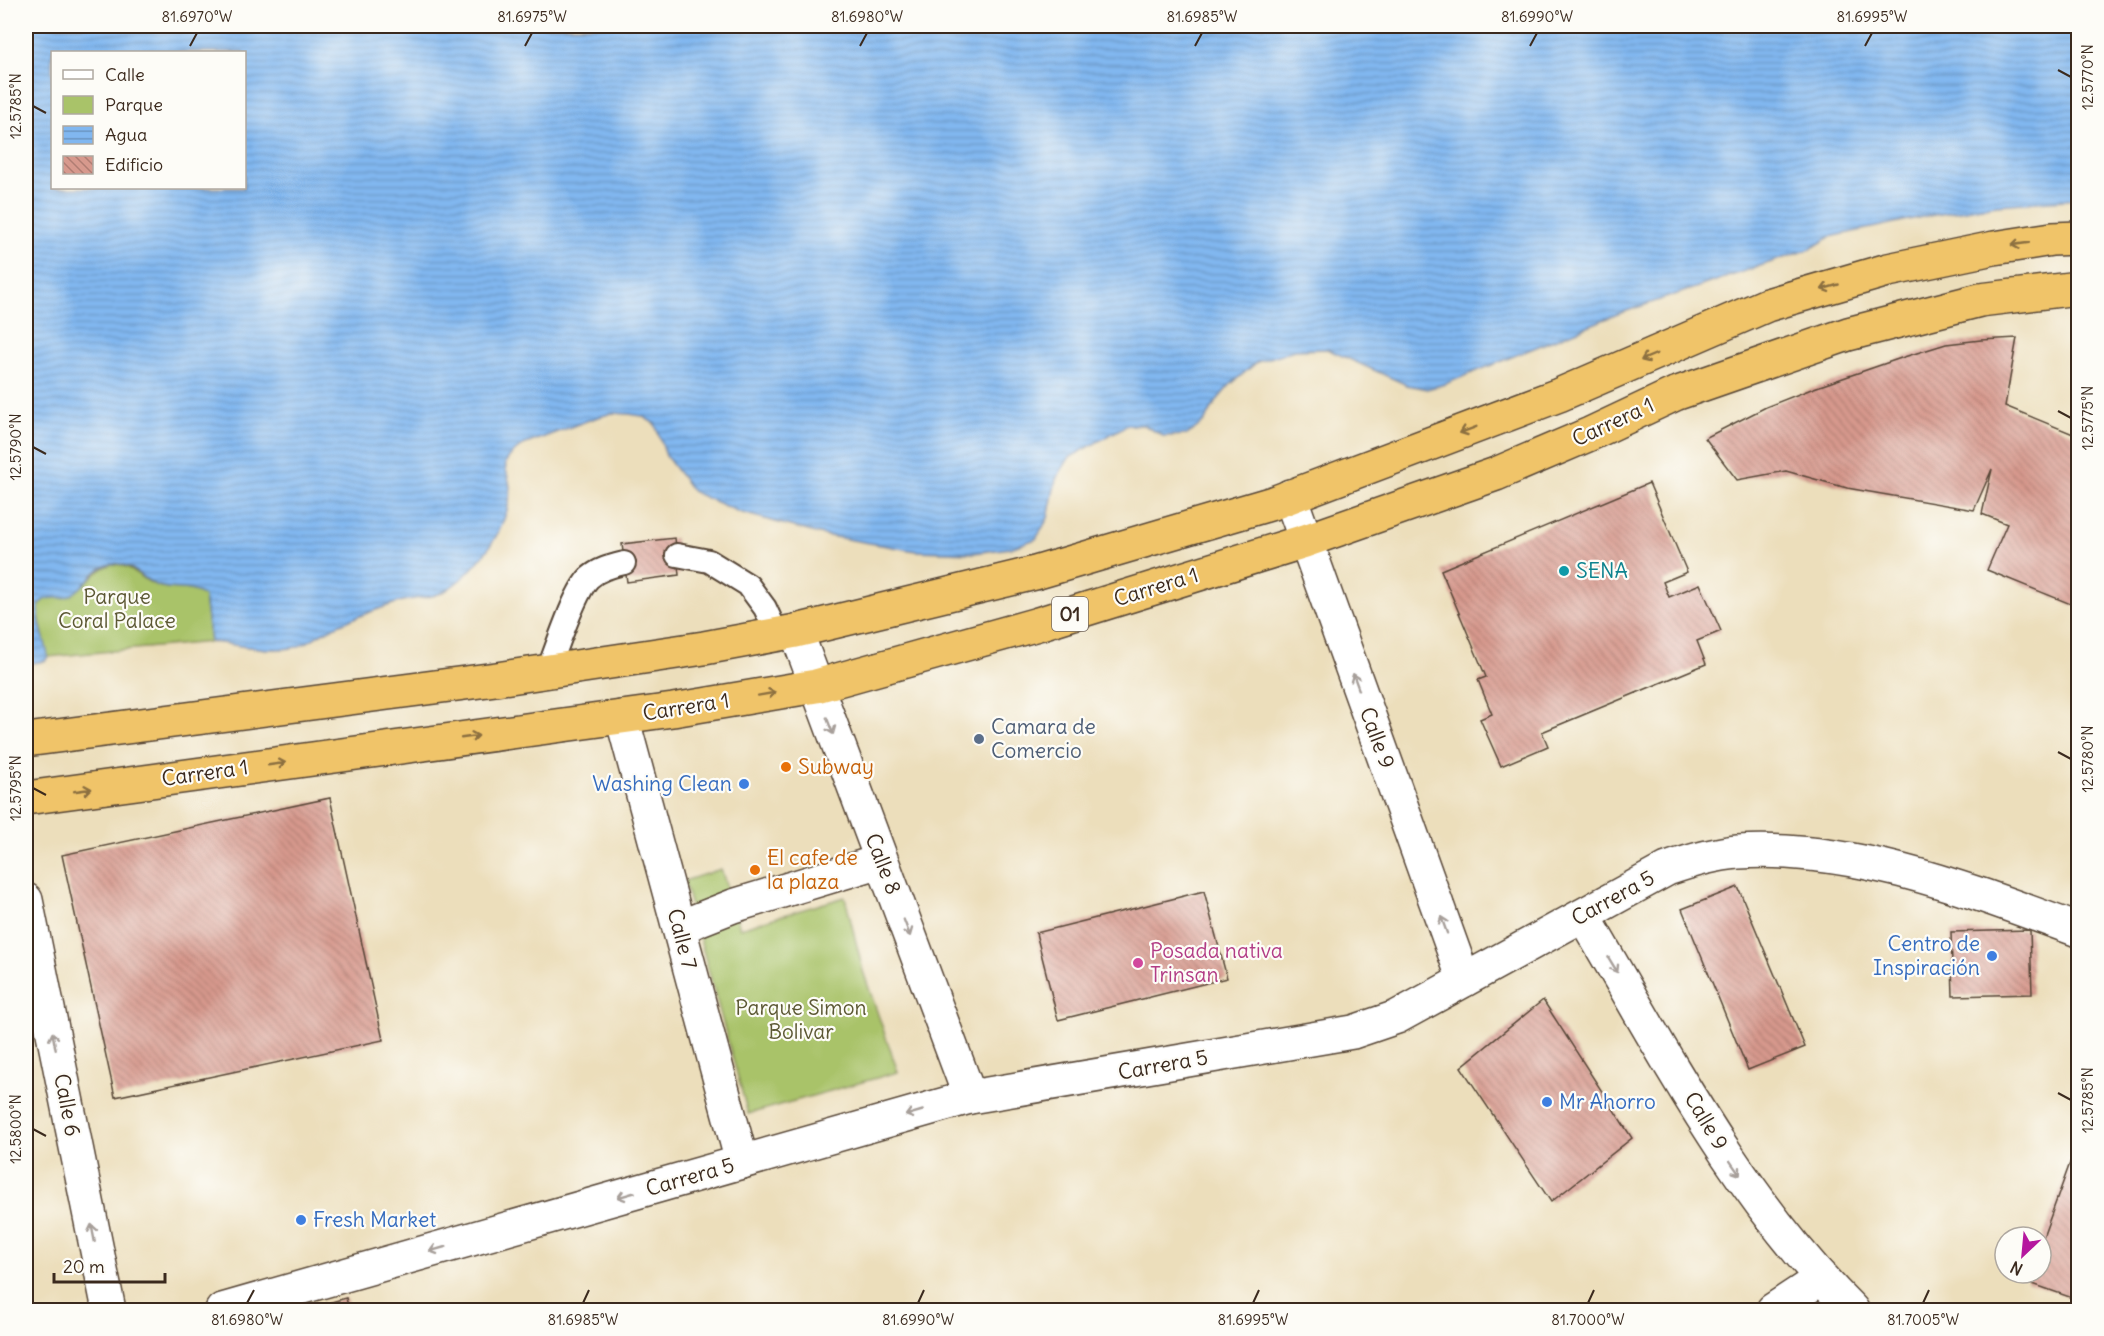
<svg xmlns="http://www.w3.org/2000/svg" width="2104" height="1336" viewBox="0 0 2104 1336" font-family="Delius,sans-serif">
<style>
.green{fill:#a9c369;stroke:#727644;stroke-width:1.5}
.water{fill:url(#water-rules);stroke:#5e7087;stroke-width:1.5;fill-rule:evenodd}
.building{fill:url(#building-back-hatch)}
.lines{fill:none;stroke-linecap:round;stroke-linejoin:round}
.service-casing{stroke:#564536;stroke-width:26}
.pedestrian-casing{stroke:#564536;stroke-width:36}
.minor-casing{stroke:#564536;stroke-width:36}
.tertiary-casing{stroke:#564536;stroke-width:36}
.trunk-casing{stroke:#564536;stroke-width:36}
.service{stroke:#fff;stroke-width:22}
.pedestrian{stroke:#fff;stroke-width:33}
.minor{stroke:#fff;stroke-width:33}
.tertiary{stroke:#fff;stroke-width:33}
.trunk{stroke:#f0c469;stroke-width:33}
.oneway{stroke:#8c6f40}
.oneway2{stroke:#a79f9a}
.ticks{fill:none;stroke:#3b2a1e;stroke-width:2}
.culture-dot{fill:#0f9aa8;stroke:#fdfcf7;stroke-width:2}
.service-dot{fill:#5c6f8a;stroke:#fdfcf7;stroke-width:2}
.food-dot{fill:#e8710a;stroke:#fdfcf7;stroke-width:2}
.shop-dot{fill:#3f7fe0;stroke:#fdfcf7;stroke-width:2}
.hotel-dot{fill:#d1479c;stroke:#fdfcf7;stroke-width:2}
.labels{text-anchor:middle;stroke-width:4.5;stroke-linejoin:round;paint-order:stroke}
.shield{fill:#fdfcf7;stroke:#75695f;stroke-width:1.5}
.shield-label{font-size:20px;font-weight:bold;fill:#3b2a1e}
.street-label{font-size:21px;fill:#3b2a1e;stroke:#fdfcf7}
.culture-label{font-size:21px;fill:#0d838f;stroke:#fdfcf7;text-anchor:start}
.park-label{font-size:21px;fill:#5c5834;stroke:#fdfcf7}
.service-label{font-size:21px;fill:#4e5e75;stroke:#fdfcf7;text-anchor:start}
.food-label{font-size:21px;fill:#c56008;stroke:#fdfcf7;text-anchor:start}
.shop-label{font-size:21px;fill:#366cbe;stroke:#fdfcf7;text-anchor:end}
.hotel-label{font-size:21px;fill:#b23c85;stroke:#fdfcf7;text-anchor:start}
.neatline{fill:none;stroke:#3b2a1e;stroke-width:2}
.ticks-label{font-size:15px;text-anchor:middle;fill:#3b2a1e}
</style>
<defs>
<pattern id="water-rules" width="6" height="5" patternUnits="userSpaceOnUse" patternTransform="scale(1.5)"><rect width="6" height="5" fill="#81b7f0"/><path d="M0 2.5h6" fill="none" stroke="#6b95c2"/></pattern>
<pattern id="building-back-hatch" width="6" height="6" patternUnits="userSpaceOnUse" patternTransform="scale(1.5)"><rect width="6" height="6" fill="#d7998d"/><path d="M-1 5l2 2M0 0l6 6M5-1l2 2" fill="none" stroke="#b07d73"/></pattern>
</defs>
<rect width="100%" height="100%" fill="#fdfcf7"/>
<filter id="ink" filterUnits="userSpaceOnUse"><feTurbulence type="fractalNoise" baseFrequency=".0167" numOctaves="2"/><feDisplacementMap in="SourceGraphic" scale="12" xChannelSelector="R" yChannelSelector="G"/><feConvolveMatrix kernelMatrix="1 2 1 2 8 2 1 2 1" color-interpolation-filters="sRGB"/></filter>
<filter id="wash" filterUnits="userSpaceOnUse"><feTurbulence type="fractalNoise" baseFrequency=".008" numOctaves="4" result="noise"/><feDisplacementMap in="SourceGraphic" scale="24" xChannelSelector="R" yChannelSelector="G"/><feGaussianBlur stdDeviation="1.35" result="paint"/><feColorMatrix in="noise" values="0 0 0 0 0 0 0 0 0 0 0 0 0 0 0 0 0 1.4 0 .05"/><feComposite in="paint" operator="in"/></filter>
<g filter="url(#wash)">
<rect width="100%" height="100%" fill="#ecdebb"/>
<path class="green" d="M111 564C134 564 139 580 158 586 174 591 190 585 204 596L210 642 48 657C47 645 33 609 42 601 49 595 62 600 70 595 85 586 94 571 111 564Z
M721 869 740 928 845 897 863 971 898 1072 748 1114 684 881Z"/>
<path class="water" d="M26 26H2078V199L1996 205 1922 217 1830 237 1810 249 1615 315 1445 384 1427 389 1407 385 1327 349 1294 350 1257 362 1230 385 1218 399 1204 422 1187 435 1163 436 1144 425H1127L1069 458 1056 479 1048 518 1036 539 1010 548 974 553 916 551 823 535 739 512 693 492 666 456 655 424 642 416 629 414 612 413 589 420 523 445C491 468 513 468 510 496 509 508 504 520 499 531 487 554 467 577 445 591 430 600 411 597 396 603 372 611 346 620 324 632 313 638 305 646 292 648 265 652 236 644 210 642L204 596C189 585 172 592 156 585 141 578 129 560 111 564 92 568 84 591 67 597 58 600 42 594 39 607 36 619 47 643 48 657L45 661 26 664ZM52 52H244V188H52Z"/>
<g id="blocks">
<path class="building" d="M2017 338 2005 406 2078 436V607L1987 570 2007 524 1982 514 1992 469 1974 510 1847 488 1786 471 1737 480 1705 438 1766 407 1814 388 1904 357 1946 344 1981 340Z
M1649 483 1687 572 1663 582 1669 597 1700 584 1721 631 1697 641 1706 664 1542 732 1548 746 1501 766 1480 719 1492 714 1478 680 1486 677 1441 570Z
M675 538 679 575 627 582 622 544Z
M330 798 383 1040 115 1097 62 855Z
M1738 887 1805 1047 1748 1070 1682 909Z
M1204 891 1227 978 1058 1020 1036 933Z
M2030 930 2032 994 1953 996 1951 932Z
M1543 1000 1632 1138 1551 1202 1461 1067Z
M2078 1141V1300L2027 1282 2030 1273H2041V1243Z
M346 1298 349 1310H303Z"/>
</g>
</g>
<g filter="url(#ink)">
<use href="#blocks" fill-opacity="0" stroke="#564536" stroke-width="1.5"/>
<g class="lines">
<defs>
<path id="service" d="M677 555 709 561 748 585 765 608 777 634
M548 670C557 648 574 593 589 578 599 569 612 566 624 563"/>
<path id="pedestrian" d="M622 717 742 1162
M679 929 695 921 733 906 881 861"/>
<path id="minor" d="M1290 496 1464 980
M796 631 970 1097
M1773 1310 1820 1279"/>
<path id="tertiary" d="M26 900 109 1310
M1583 915C1664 1052 1738 1197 1852 1310
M222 1310 970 1097 1353 1032 1397 1017 1667 869C1690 861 1713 854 1738 852 1856 845 1969 890 2078 930"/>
<path id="trunk" d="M26 740 496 679 704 648 796 631 1035 573 1273 503 1559 395 1767 305 1888 270 1994 248 2052 239 2078 238
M26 798 673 710 816 686 1038 624 1305 541 1496 474 1590 434 1675 394 1848 334 1980 300 2078 288"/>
</defs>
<use href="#service" class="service-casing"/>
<use href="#pedestrian" class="pedestrian-casing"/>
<use href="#minor" class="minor-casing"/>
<use href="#tertiary" class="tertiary-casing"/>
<use href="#trunk" class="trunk-casing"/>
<use href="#service" class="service"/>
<use href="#pedestrian" class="pedestrian"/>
<use href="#minor" class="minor"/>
<use href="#tertiary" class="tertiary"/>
<use href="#trunk" class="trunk"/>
</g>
<defs><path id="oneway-shaft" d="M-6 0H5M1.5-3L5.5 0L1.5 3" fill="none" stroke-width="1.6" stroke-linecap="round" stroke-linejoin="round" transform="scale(1.5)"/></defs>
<g class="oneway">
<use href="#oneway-shaft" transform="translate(2020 244) rotate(172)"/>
<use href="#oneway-shaft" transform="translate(1830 287) rotate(164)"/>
<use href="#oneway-shaft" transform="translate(1649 357) rotate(157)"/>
<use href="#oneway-shaft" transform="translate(1468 430) rotate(159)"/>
<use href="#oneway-shaft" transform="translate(767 694) rotate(-10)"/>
<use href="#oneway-shaft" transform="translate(470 737) rotate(-8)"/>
<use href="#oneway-shaft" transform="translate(277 764) rotate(-8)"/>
<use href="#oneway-shaft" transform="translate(83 790) rotate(-8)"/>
</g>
<g class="oneway2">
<use href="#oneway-shaft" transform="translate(1356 682) rotate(-110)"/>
<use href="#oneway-shaft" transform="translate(830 726) rotate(69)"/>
<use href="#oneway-shaft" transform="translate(1444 925) rotate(-110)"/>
<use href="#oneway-shaft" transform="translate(907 928) rotate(69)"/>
<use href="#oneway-shaft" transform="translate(1613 965) rotate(59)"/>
<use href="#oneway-shaft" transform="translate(54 1041) rotate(-101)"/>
<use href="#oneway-shaft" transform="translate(914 1113) rotate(164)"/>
<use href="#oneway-shaft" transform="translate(1735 1168) rotate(55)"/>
<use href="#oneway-shaft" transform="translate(626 1195) rotate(164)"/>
<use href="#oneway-shaft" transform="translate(93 1233) rotate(-101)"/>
<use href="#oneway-shaft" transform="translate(438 1249) rotate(164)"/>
</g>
</g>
<path class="ticks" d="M190 46 197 33M525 46 532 33M860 46 867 33M1195 46 1202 33M1530 46 1537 33M1865 46 1872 33M2058 70 2071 77M33 106 46 113M2058 411 2071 418M33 447 46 454M2058 752 2071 759M33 788 46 795M2058 1093 2071 1100M33 1129 46 1136M247 1303 254 1290M583 1303 589 1290M918 1303 924 1290M1253 1303 1259 1290M1588 1303 1594 1290M1923 1303 1929 1290"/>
<circle class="culture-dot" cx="1564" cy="571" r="6"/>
<circle class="service-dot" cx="979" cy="739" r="6"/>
<g class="food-dot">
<circle cx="786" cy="767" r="6"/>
<circle cx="755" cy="870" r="6"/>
</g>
<g class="shop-dot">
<circle cx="744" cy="784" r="6"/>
<circle cx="1992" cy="956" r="6"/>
<circle cx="1547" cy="1102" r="6"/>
<circle cx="301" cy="1220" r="6"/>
</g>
<circle class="hotel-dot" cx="1138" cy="963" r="6"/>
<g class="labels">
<rect class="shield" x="1052" y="597" width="36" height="34" rx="4.5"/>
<g class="shield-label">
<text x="1070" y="621">01</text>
</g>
<g class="street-label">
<text transform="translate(1613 422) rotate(-25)" y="7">Carrera 1</text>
<text transform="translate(1156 587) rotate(-17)" y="7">Carrera 1</text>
<text transform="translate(686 707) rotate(-9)" y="7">Carrera 1</text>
<text transform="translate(1377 738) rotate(70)" y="7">Calle 9</text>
<text transform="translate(205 773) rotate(-8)" y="7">Carrera 1</text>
<text transform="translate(883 864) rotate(69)" y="7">Calle 8</text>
<text transform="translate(1613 898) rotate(-29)" y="7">Carrera 5</text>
<text transform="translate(682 939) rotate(75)" y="7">Calle 7</text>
<text transform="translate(1163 1065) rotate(-10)" y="7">Carrera 5</text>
<text transform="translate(67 1105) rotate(79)" y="7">Calle 6</text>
<text transform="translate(1706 1121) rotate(59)" y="7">Calle 9</text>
<text transform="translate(690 1177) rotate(-16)" y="7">Carrera 5</text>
</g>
<g class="culture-label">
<text x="1576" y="578">SENA</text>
</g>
<g class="park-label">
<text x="117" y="604">Parque<tspan x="117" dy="24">Coral Palace</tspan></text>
<text x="801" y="1015">Parque Simon<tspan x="801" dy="24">Bolivar</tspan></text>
</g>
<g class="service-label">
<text x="991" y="734">Camara de<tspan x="991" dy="24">Comercio</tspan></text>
</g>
<g class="food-label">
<text x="798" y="774">Subway</text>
<text x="767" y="865">El cafe de<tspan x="767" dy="24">la plaza</tspan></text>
</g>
<g class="shop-label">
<text x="732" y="791">Washing Clean</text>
<text x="1980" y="951">Centro de<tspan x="1980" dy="24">Inspiración</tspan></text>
<text x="1559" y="1109" text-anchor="start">Mr Ahorro</text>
<text x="313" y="1227" text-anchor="start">Fresh Market</text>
</g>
<g class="hotel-label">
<text x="1150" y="958">Posada nativa<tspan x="1150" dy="24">Trinsan</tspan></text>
</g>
</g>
<rect width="2104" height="1336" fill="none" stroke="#fdfcf7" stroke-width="66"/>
<rect x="51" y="51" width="195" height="138" fill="#fdfcf7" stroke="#afa8a0" stroke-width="1.5"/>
<rect x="63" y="70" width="30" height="9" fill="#ffffff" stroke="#afa8a0" stroke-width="1.5"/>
<text x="105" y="81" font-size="18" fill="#3b2a1e">Calle</text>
<rect x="63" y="96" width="30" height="18" fill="#a9c369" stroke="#afa8a0" stroke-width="1.5"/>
<text x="105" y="111" font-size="18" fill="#3b2a1e">Parque</text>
<rect x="63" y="126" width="30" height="18" fill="url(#water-rules)" stroke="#afa8a0" stroke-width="1.5"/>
<text x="105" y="141" font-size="18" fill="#3b2a1e">Agua</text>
<rect x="63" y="156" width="30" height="18" fill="url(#building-back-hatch)" stroke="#afa8a0" stroke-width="1.5"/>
<text x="105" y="171" font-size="18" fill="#3b2a1e">Edificio</text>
<g transform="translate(2023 1255) rotate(206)"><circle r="28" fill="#fdfcf7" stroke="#afa8a0" stroke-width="1.5"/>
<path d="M0-4.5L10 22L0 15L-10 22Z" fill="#b5179e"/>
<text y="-9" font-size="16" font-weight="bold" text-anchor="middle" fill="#3b2a1e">N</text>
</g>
<path d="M54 1273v9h111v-9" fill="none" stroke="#3b2a1e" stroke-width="3"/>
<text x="63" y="1273" font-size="18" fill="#3b2a1e" stroke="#fdfcf7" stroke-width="4.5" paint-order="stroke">20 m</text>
<rect x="33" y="33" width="2038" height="1270" class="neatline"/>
<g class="ticks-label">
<text x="197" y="22">81.6970°W</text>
<text x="532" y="22">81.6975°W</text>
<text x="867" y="22">81.6980°W</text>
<text x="1202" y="22">81.6985°W</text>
<text x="1537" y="22">81.6990°W</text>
<text x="1872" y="22">81.6995°W</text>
<text transform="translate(2088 77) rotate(-90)" y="5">12.5770°N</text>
<text transform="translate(16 106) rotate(-90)" y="5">12.5785°N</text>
<text transform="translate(2088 418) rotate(-90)" y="5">12.5775°N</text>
<text transform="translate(16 447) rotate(-90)" y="5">12.5790°N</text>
<text transform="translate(2088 759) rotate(-90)" y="5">12.5780°N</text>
<text transform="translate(16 788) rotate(-90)" y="5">12.5795°N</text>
<text transform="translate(2088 1100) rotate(-90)" y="5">12.5785°N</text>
<text transform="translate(16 1129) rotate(-90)" y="5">12.5800°N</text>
<text x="247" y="1325">81.6980°W</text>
<text x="583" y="1325">81.6985°W</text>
<text x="918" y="1325">81.6990°W</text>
<text x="1253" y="1325">81.6995°W</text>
<text x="1588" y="1325">81.7000°W</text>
<text x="1923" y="1325">81.7005°W</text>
</g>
</svg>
